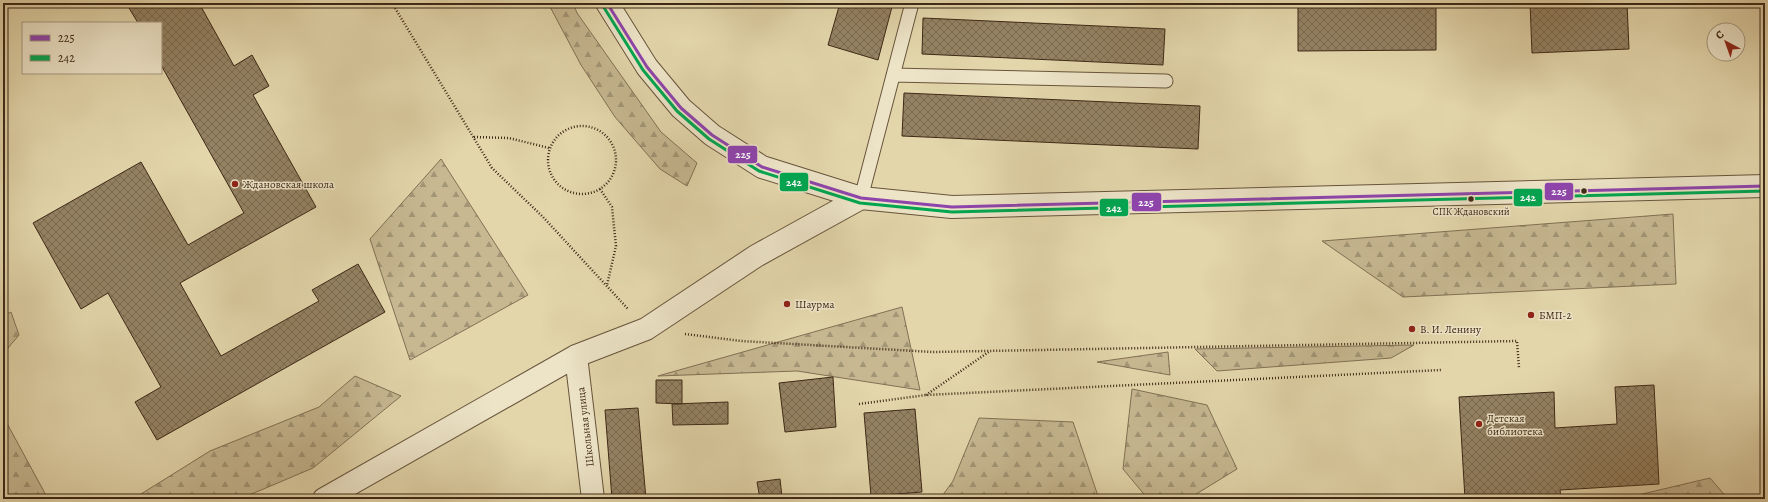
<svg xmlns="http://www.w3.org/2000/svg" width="1768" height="502" viewBox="0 0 1768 502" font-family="Alegreya,serif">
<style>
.forest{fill:url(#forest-firs);stroke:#827054}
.building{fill:url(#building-cross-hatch);stroke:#3e2816}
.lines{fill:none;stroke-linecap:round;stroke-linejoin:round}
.service-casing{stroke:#67543b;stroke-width:15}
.minor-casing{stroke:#67543b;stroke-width:24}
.tertiary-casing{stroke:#67543b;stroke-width:24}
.path{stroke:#3e2816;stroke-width:2.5;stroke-dasharray:1 2;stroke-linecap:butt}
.service{stroke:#ede4c8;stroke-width:13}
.minor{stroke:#ede4c8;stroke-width:22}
.tertiary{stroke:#ede4c8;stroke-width:22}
.bus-1-casing{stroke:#ede4c8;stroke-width:6}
.bus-2-casing{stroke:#ede4c8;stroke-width:6}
.bus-1{stroke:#8e44ad;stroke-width:3}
.bus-2{stroke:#00a651;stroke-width:3}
.poi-dot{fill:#8f2418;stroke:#ede4c8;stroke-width:1.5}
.bus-dot{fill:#3e2816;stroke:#ede4c8;stroke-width:1.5}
.labels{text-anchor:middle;stroke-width:3;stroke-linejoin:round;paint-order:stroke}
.bus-label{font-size:10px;fill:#3e2816;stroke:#ede4c8}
.poi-label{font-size:11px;fill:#3e2816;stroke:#ede4c8;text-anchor:start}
.street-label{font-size:11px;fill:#3e2816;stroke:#ede4c8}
.line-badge{stroke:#ede4c8;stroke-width:1.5}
.badge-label{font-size:11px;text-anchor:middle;font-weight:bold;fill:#fff}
</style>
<defs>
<pattern id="forest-firs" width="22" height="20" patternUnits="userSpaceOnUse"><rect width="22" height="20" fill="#c7b892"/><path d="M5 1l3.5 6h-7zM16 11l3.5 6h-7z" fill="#a39676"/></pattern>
<pattern id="building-cross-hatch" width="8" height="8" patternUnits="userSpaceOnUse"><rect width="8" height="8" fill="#948263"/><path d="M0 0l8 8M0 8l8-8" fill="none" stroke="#7a6a51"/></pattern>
</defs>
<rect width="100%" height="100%" fill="#e3d6ab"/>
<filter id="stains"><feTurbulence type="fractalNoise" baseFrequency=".005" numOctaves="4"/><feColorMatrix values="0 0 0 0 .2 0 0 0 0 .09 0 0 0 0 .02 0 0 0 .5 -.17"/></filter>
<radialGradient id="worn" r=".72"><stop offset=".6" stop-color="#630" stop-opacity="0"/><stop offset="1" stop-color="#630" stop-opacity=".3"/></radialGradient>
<path class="forest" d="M548 3H573L577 13 661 132 697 163 687 186 660 169 615 117 581 65Z
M441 159 528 295 410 360 370 239Z
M1673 214 1676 284 1403 297 1322 241Z
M902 307 920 390 797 371 658 376Z
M11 312 19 335 3 354V316Z
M1414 345 1391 358 1217 371 1195 349Z
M1168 352 1170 375 1097 362Z
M355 376 401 396 313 468 240 499H133L210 451 319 407Z
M1132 389 1207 405 1237 469 1188 499H1148L1123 469Z
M3 416 48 499H9L3 491Z
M979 418 1073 422 1099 499H940L953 481Z
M1710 478 1728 499H1621Z"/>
<path class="building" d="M126 3H199L234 66 252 55 269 86 253 95 316 207 180 283 221 356 319 301 312 290 358 264 385 312 157 440 135 402 161 387 108 293 81 309 33 223 141 162 188 245 244 213 161 65V23H138Z
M840 3H893L878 60 828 45Z
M1298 3H1436V50L1298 51Z
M1530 3H1627L1629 49 1532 53Z
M923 18 1165 29 1163 65 922 54Z
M904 93 1200 106 1198 149 902 136Z
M833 377 836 427 785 432 779 383Z
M656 380H682V404L656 403Z
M1654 385 1659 484 1560 490 1561 499H1465L1459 397 1554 392 1555 428 1617 424 1615 387Z
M728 402V424L673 425 672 404Z
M638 408 646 499H612L605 410Z
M915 409 922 492 871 496 864 413Z
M780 479 782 497 760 499 757 482Z
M521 496V499H469V497Z"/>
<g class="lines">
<defs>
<path id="service" d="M893 75 1166 81
M861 198 912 3"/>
<path id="minor" d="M576 356 593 499
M324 499 576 356 646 329 756 256 861 198"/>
<path id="tertiary" d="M607 3 647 67 681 108 712 135 762 167 861 198 952 207 1765 186"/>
</defs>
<use href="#service" class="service-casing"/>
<use href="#minor" class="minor-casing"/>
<use href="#tertiary" class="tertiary-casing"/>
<path class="path" d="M392 3 492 168 543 217 628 309
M548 160a34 34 0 1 1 68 0a34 34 0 1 1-68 0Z
M474 137 509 138 549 148
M600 189 612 207 616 246 607 285
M685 334 741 341 933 352 1517 341 1519 368
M926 395 990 351
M859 404 926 395 1441 370"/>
<use href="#service" class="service"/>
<use href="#minor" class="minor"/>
<use href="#tertiary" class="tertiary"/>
<defs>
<path id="bus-1" d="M607 3 647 67 681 108 712 135 762 167 861 198 952 207 1765 186"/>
<path id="bus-2" d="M603 6 643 70 677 111 709 139 759 171 860 203 952 212 1765 191"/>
</defs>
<use href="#bus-1" class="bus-1-casing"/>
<use href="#bus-2" class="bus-2-casing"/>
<use href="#bus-1" class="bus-1"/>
<use href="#bus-2" class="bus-2"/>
</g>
<g class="poi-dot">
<circle cx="235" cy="184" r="4"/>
<circle cx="787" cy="304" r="4"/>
<circle cx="1531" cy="315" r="4"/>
<circle cx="1412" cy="329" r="4"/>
<circle cx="1479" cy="424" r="4"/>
</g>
<g class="bus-dot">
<circle cx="1584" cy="191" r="3.5"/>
<circle cx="1471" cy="199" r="3.5"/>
</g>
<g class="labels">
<g class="bus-label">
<text x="1471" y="215">СПК Ждановский</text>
</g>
<g class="poi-label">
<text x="243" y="188">Ждановская школа</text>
<text x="795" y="308">Шаурма</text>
<text x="1539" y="319">БМП-2</text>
<text x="1420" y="333">В. И. Ленину</text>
<text x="1487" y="422">Детская<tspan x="1487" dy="13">библиотека</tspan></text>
</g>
<g class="street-label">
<text transform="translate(585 427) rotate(-97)" y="4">Школьная улица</text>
</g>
</g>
<g class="line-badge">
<rect x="727" y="145" width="31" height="19" rx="4" fill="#8e44ad"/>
<rect x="779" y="172" width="30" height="20" rx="4" fill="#00a651"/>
<rect x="1544" y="182" width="30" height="19" rx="4" fill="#8e44ad"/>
<rect x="1513" y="188" width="30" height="19" rx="4" fill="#00a651"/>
<rect x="1131" y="192" width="31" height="20" rx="4" fill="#8e44ad"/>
<rect x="1099" y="198" width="30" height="19" rx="4" fill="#00a651"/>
</g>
<g class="badge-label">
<text x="743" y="158">225</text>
<text x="794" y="186">242</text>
<text x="1559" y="195">225</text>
<text x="1528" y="201">242</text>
<text x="1146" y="206">225</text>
<text x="1114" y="212">242</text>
</g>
<rect width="1768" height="502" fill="none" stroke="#e3d6ab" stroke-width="16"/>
<rect x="4" y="4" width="1760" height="494" fill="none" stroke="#3e2816" stroke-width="2"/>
<rect x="8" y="8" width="1752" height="486" fill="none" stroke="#3e2816"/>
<rect x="22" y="22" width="140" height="52" fill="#ede4c8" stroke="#a79981"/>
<rect x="30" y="35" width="20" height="6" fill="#8e44ad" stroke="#a79981"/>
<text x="58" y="42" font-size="12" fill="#3e2816">225</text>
<rect x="30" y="55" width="20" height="6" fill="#00a651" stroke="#a79981"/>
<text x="58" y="62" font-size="12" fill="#3e2816">242</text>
<g transform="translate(1726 42) rotate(319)"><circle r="19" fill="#ede4c8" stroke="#a79981"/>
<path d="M0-3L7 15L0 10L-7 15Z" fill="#8f2418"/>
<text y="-6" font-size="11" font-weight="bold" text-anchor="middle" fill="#3e2816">С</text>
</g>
<rect width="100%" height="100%" filter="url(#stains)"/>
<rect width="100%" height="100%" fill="url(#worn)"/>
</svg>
